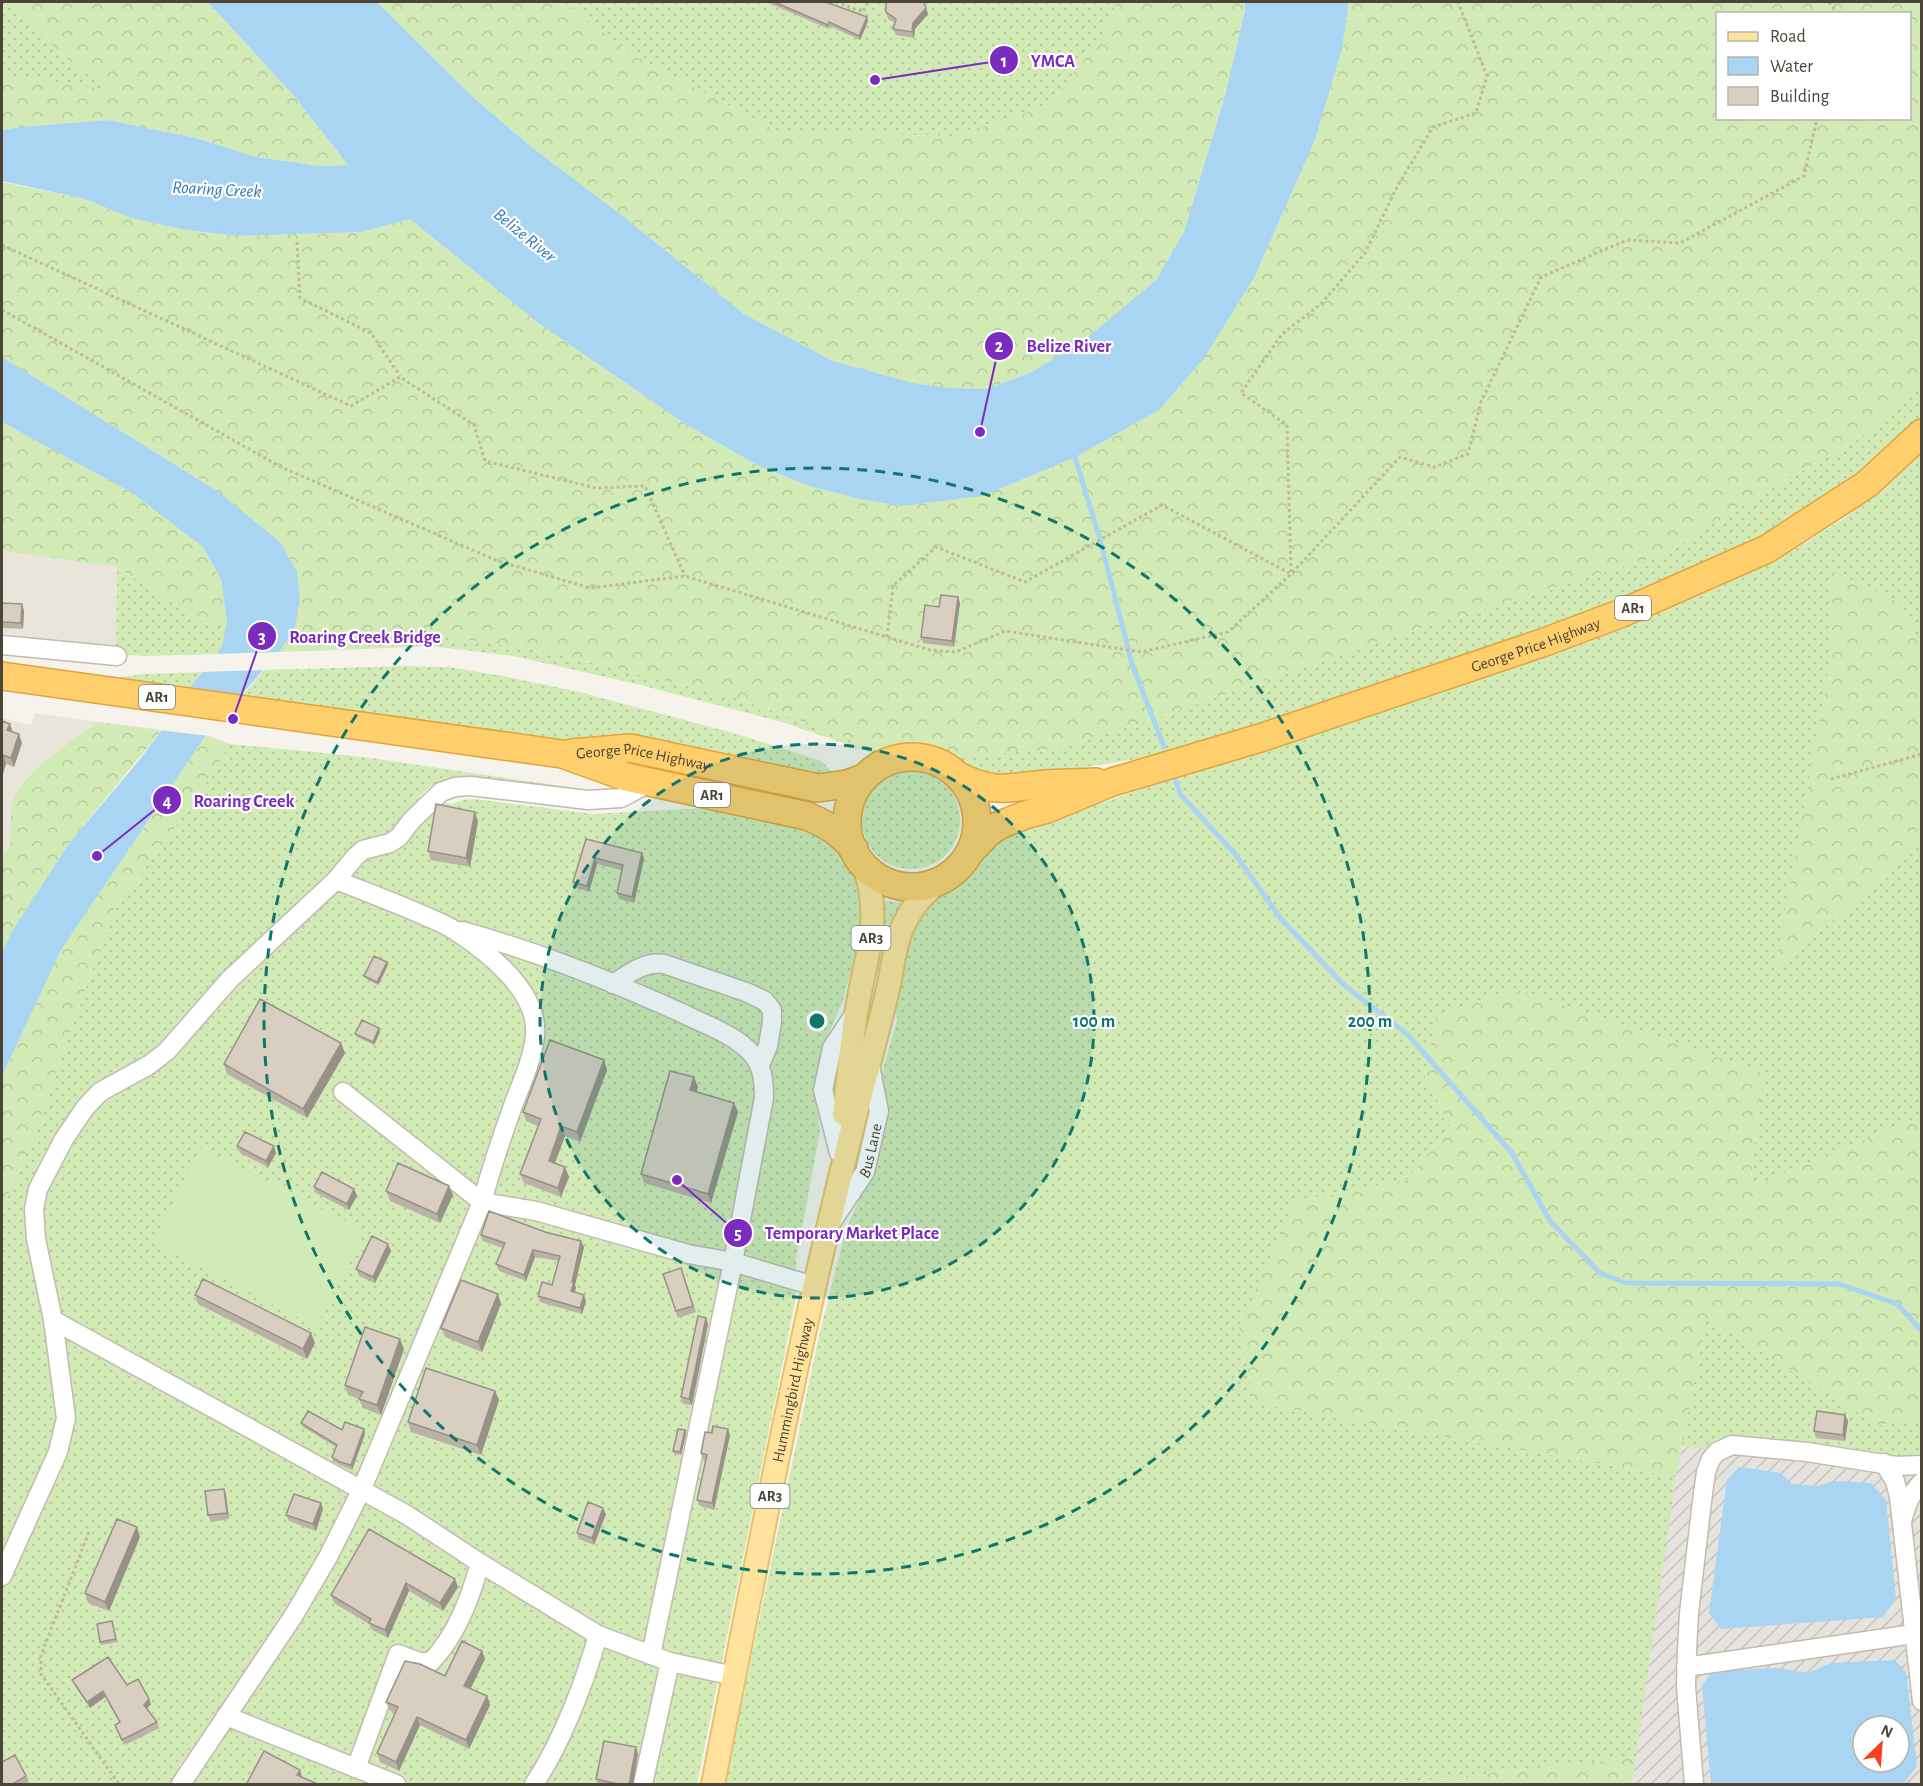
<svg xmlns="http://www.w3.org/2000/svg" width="1923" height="1786" viewBox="0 0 1923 1786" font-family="'Alegreya Sans',sans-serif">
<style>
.residential{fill:#eae5da}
.industrial{fill:url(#industrial-furrows);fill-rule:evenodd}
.grass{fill:url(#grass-dots)}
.forest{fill:url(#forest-crowns);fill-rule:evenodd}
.pitch{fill:#d2eab5}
.water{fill:#a9d4f2;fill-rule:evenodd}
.pier{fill:#f6f3ec}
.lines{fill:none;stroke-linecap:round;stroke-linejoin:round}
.stream{stroke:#a9d4f2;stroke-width:5}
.minor-casing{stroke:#c2bbae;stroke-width:21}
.major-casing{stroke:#e6c16a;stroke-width:26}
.highway-casing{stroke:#e0a43c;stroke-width:30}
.path{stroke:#c4b79f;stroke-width:3;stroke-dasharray:3 3;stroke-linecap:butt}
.minor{stroke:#fff;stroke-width:18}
.major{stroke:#ffe39c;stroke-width:22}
.highway{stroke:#ffcf6e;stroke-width:27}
.wall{fill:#bab2a6}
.shaded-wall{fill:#979187}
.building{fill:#d8cfc1;stroke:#979187;stroke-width:1.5}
.ring{fill:none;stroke:#0f766e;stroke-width:3;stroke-dasharray:10 8}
.labels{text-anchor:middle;stroke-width:4.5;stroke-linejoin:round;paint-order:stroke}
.shield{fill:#fff;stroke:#817c74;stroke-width:1.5}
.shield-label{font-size:15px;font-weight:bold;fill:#4b4439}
.street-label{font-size:16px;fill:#4b4439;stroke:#fff}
.water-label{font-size:18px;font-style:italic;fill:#2e7ab2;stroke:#fff}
.centre{fill:#0f766e;stroke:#fff;stroke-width:3}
.ring-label{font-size:18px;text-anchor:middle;font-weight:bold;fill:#0f766e;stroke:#fff;stroke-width:4.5;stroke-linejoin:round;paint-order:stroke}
.leader{fill:none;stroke:#7b2cbf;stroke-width:2}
.callout-dot{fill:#7b2cbf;stroke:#fff;stroke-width:2}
.mark-label{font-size:18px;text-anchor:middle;font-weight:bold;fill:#fff}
.callout-label{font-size:18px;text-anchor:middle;font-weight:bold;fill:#7b2cbf;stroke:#fff;stroke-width:4.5;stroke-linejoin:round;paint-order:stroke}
</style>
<defs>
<pattern id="industrial-furrows" width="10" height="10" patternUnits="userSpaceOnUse" patternTransform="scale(1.5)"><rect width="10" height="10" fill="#e6e2dd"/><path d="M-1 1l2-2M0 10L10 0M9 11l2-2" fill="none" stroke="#c7c3be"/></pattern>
<pattern id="grass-dots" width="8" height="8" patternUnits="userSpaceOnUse" patternTransform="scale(1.5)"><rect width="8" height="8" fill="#d2eab5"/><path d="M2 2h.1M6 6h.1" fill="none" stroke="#b6ca9c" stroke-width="1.8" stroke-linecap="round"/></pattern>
<pattern id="forest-crowns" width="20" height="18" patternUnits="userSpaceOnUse" patternTransform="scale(1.5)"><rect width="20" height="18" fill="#d2eab5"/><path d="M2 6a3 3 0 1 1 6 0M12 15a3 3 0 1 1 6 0" fill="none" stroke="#b6ca9c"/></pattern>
</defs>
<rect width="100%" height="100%" fill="#f6f3ec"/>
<path class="residential" d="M2 551 117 567 116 654 72 645 2 633Z
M35 713 98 722 59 750 25 780 13 799 10 847 2 855V718L31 725Z"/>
<path class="industrial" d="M1680 1446 1921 1475V1784H1632ZM1863 1726H1899V1762H1863Z"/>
<path class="grass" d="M2 2H12L60 53 109 91 2 74Z
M564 2H1116L1104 36 1048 106 951 136 779 132 633 55Z
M1921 386V420L1888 451 1831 494 1779 527 1715 559 1658 586 1328 703 1174 753 1043 774 994 778 967 768 952 756 1050 750 1153 720 1360 647 1669 553 1716 520 1857 440Z
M1921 453V651L1902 604 1829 570 1832 651 1775 970 1921 845V1116L1750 1188 1763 1073 1516 989 1437 1016 1424 1074 1450 1127 1408 1179 1295 1202 1255 1403 1676 1477 1636 1757 1393 1784H725L818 1340 846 1229 870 1175 880 1080 897 1020 896 1008 910 940 921 916 943 891 955 881 987 847 1014 832 1425 694 1582 644 1664 611 1721 586 1792 551 1843 519Z
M117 567 204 623 227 622 222 646 218 654 144 656 116 654Z
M415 633 538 650 732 697 830 731 880 751 875 754 782 722 637 684 513 656 431 646 340 650 350 637Z
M405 666 448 667 503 676 579 692 730 732 791 751 821 761 833 773 815 775 776 769 716 752 617 737 544 740 240 698 264 670Z
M205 672 188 690 103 679 145 674Z
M230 744 364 757 595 791 582 793 465 779 443 780 430 787 419 797 452 804 463 800 475 799 593 814 703 808 796 828 815 835 838 851 847 862 855 878 862 913V932L842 1003 825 1041 815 1089 820 1131 796 1260 795 1302 697 1784H2V1209L35 1134 113 911 198 796Z
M862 820a49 49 0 1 1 98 0a49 49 0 1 1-98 0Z
M885 901 905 902 882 966H879L885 937Z
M1707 1317 1878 1425 1921 1421V1475L1680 1446Z"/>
<path class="forest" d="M12 2H208L293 95 334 148 349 165 320 166 256 157 196 138 108 120 21 127 2 130V74L108 90 60 53Z
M377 2H564L633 55 779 132 951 136 1048 106 1103 36 1116 2H1245V10L1225 94 1184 232 1156 280 1088 337 1032 372 987 389 950 388 913 383 833 361 744 314 624 217 529 145 474 98Z
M1349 2H1921V386L1857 440 1716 520 1669 553 1360 647 1153 720 1050 750 952 756C927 740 906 737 880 751L830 731 732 697 538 650 415 633 350 637 340 650 279 652 294 631 280 543 219 492 2 357V182L85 199 131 218 181 229 236 236 361 232 410 219 537 322 685 424 757 465 809 486 860 499 982 496 1074 458 1159 410 1205 357 1254 278 1315 140 1342 49ZM1718 14H1910V118H1718Z
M2 422 132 493 203 547 221 579 227 622 204 623 117 567 2 551Z
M1829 569 1902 604 1921 651V845L1774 971 1832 651Z
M98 722 162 730 70 842 11 933 2 952V855L10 847C11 833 10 813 13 800 20 775 76 738 98 722Z
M206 735 230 744 198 796 113 911 35 1134 2 1209V1076L61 950Z
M1516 989 1763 1073 1750 1188 1921 1116V1421L1878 1425 1707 1318 1676 1477 1255 1403 1239 1328 1295 1202 1408 1179 1450 1127 1424 1074 1437 1016Z
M1636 1757 1632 1784H1393Z"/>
<path class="pitch" d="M201 1148 365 1231 316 1327 153 1243Z"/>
<path class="water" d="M208 2H377L474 98 529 145 624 217 744 314 833 361 913 383 950 388 987 389 1032 372 1088 337 1156 280 1184 232 1225 95 1245 10V2H1349L1342 49 1315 140 1254 278 1205 357 1159 410 1074 458 982 496 902 506 860 499 809 486 757 465 685 424 537 322 410 219 361 232 236 236 181 229 131 218 85 199 2 181V130L21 127 108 120 196 138 256 157 320 166 348 165 293 95Z
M2 357 219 492 281 543 297 572 300 599 294 631 279 652 206 735 61 950 2 1076V952L11 933 70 842 137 763 162 730 188 690 218 654 222 646 227 622 221 579 203 547 132 493 2 422Z
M1739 1467 1781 1473 1792 1484 1817 1486 1835 1481 1871 1483 1886 1500 1896 1599 1883 1617 1721 1629 1709 1613 1727 1480Z
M1895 1660 1906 1672 1917 1766 1903 1784H1711L1702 1685 1713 1671 1777 1668 1808 1673 1831 1663ZM1863 1726H1899V1762H1863Z"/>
<path class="pier" d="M283 652 268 670 200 672 214 654Z
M185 690 243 699 209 736 158 730Z"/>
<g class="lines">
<path class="stream" d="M1073 451 1100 539 1132 664 1164 747
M1176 781 1180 794 1235 854 1281 919 1344 985 1408 1035 1512 1153 1550 1221 1600 1273 1626 1283 1839 1284 1897 1304 1922 1331"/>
<defs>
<g id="minor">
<path d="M2 645 117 656"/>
<path d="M462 931C539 952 614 982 686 1015 708 1026 736 1035 753 1055 763 1068 764 1082 764 1098L733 1262 651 1655"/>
<path d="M613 984C629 974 644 961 664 964L746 992 765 1001 772 1010V1022L768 1046 760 1065"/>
<path d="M343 1092 482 1202 536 1211 688 1254 733 1262 814 1286"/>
<path d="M839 1153 823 1090 832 1048 855 1013"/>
<path id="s1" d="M833 1220 865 1172 879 1111 870 1065"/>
<path d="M53 1320 407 1515 480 1563 598 1635 670 1662 734 1676"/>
<path d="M1884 1463 1895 1481 1899 1497 1922 1701"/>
<path d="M1903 1518C1907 1503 1911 1493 1922 1482"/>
<path d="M2 1576 58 1452 66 1418 53 1320 36 1239 34 1209 38 1189 64 1139 85 1108 100 1092 149 1065 167 1051 230 979 336 880 355 857 363 850 390 843 399 837 412 820 441 792 455 787 470 786 588 800 621 798 651 782"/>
<path d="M1686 1667 1914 1634"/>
<path d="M226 1716 396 1784"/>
<path d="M356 1768 398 1654 419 1662H431C457 1634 470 1599 480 1563"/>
<path d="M181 1784 294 1615 328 1557 361 1491 482 1202C491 1169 502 1136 514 1103 522 1082 532 1060 535 1037 540 992 488 952 454 930 445 924 434 920 425 916 396 903 366 892 336 880"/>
<path d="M534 1784C561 1744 585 1682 598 1635"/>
<path d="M643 1784 670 1662"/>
<path d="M1694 1784 1686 1687 1687 1650 1689 1613 1703 1493 1706 1472 1711 1459 1717 1452 1732 1445 1807 1452 1896 1466 1922 1465"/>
</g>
<g id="major">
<path d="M844 1114C848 1081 851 1047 856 1014 864 961 884 917 863 864"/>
<path id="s2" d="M713 1784C758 1555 801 1325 860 1098 869 1063 879 1028 887 993 893 969 894 942 906 920 915 902 928 889 944 879"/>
</g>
<g id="highway">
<path d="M2 676 562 754 626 777 807 816C828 825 839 832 854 849"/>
<path id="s3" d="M572 753 630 748 818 788 847 784 864 778"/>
<circle cx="912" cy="822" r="65"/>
<path d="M958 776C996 794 1005 788 1045 784 1062 783 1079 783 1096 782"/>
<path id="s4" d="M970 852 989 832 1000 825 1025 815 1047 809 1112 782 1260 738 1542 643 1622 613 1767 549 1867 484 1922 433"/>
</g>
</defs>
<use href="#minor" class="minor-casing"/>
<use href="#major" class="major-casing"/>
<use href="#highway" class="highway-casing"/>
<path class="path" d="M836 2 863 12 868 2
M1829 2 1838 14
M297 242 300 298 371 333 400 376
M2 245 351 406 400 377 474 425 485 461 596 488 645 486 685 576
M2 310 281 467 498 561 590 588 685 576 930 650 956 652 1005 631 1141 652 1228 632 1291 574 1400 457 1434 467 1468 454 1481 402 1541 277 1627 240 1680 243 1804 176 1817 118
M1291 572 1287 425 1241 393 1282 334 1321 304 1365 253 1397 187 1433 127 1476 113 1487 76 1458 2
M887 637 893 586 936 547 1025 582 1162 505 1291 574
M1831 779 1922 754
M89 1532 41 1655V1674L119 1784"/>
<use href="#minor" class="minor"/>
<use href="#major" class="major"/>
<use href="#highway" class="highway"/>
</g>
<path class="wall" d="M766 2H826L867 17 868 21 860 40 830 26 829 29Z
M924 2 928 14 915 29 914 38 896 35 893 29 895 23 888 19 886 12Z
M958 597 960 603 954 647 923 643 921 637Z
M2 603 22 604 24 611 23 629 2 628Z
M2 721 22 743 14 767 6 764 2 777Z
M478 821 470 867 431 860 428 851Z
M586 839 642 853 644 859 634 903 619 899 617 893 622 870 597 864 589 892 576 888 573 882Z
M388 965 378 985 366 979 364 976Z
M380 1032 374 1045 357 1037 355 1034Z
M345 1053 307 1118 227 1074 224 1064Z
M604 1060 607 1070 580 1142 565 1136 555 1163 565 1167 569 1177 561 1197 524 1183 520 1174 538 1126 526 1121 523 1112Z
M698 1087 696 1092 734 1103 738 1112 711 1203 644 1183 641 1174Z
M237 1146 276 1153 268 1167 240 1153Z
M314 1187 354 1189 357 1196 349 1210 316 1193Z
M386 1191 453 1195 440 1223 390 1201Z
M545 1232 581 1241 584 1247 575 1285 576 1288 575 1292 586 1301 582 1314 540 1302 538 1296 552 1285 559 1261 535 1257 526 1281 499 1271 496 1264 503 1248 483 1241 481 1235Z
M391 1251 375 1283 359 1276 356 1269Z
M681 1268 696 1312 678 1318 663 1274Z
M498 1294 501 1304 482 1352 445 1337 441 1328Z
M195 1295 315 1343 307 1359 198 1304Z
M706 1318 708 1324 692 1405 683 1404 681 1397Z
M404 1349 381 1415 363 1408 359 1399 348 1395 345 1385Z
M495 1391 499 1400 481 1455 411 1432 408 1422Z
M1845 1415 1848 1421 1845 1441 1816 1438 1814 1431Z
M301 1423 342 1430 364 1429 365 1434 352 1470 342 1466 334 1462 332 1457 336 1447 303 1427Z
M712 1433 730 1435 714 1510 700 1506 697 1500 706 1460H703L701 1453Z
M686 1434 681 1455 674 1454 673 1451Z
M226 1495 229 1519 211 1522 208 1515Z
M321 1503 323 1509 316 1531 289 1521 286 1515Z
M606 1514 594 1545 579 1539 577 1533Z
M369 1529 458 1587 443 1611 409 1591 388 1638 372 1630 369 1624 334 1603 331 1595Z
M140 1537 109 1611 88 1603 85 1593Z
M113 1624 117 1642 101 1645 100 1642Z
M482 1651 485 1659 470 1689 487 1696 490 1705 469 1749 420 1725 399 1771 380 1762 377 1753 395 1713 389 1710 386 1702 445 1676Z
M72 1680 127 1685 151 1704 147 1709 157 1722 159 1728 125 1745 115 1725 119 1722 105 1697 90 1708 75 1686Z
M636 1747 638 1754 633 1785H598L596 1779Z
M26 1776 29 1783 25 1785H2Z"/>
<path class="shaded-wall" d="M924 2 928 14 915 29 914 38 912 32 913 23Z
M867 17 868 21 860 40 859 36Z
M958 597 960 603 954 647 952 641Z
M22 604 24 611 23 629 21 623Z
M10 724 13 733 7 730Z
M19 734 22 743 14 767 11 758Z
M3 755 6 764 2 777V758Z
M475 812 478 821 470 867 466 858Z
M642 853 644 859 634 903 632 897Z
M595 858 597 864 589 892 587 886Z
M387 962 388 965 378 985 377 982Z
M379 1028 380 1032 374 1045 373 1042Z
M341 1043 345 1053 307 1118 303 1109Z
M604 1060 607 1070 580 1142 577 1132Z
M694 1077 698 1087 694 1100 690 1090Z
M734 1103 738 1112 711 1203 708 1194Z
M561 1126 565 1136 552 1171 549 1161Z
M274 1146 276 1153 268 1167 266 1161Z
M565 1167 569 1177 561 1197 558 1188Z
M449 1186 453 1195 440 1223 437 1214Z
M354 1189 357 1196 349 1210 347 1204Z
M581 1241 584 1247 575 1285 576 1288 573 1297 571 1291 572 1282Z
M388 1244 391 1251 375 1283 373 1277Z
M533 1250 535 1257 526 1281 524 1275Z
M498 1294 501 1304 482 1352 478 1342Z
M584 1295 586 1301 582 1314 580 1308Z
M706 1318 708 1324 692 1405 689 1399Z
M311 1333 315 1343 307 1359 303 1349Z
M400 1339 404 1349 381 1415 377 1405Z
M495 1391 499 1400 481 1455 477 1445Z
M1845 1415 1848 1421 1845 1441 1843 1435Z
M364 1429 365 1434 352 1470 351 1465Z
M728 1429 730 1435 714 1510 712 1503Z
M685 1430 686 1434 681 1455 680 1452Z
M224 1489 226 1495 229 1519 227 1513Z
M321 1503 323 1509 316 1531 313 1524Z
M603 1508 606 1514 594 1545 592 1538Z
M137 1527 140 1537 109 1611 105 1602Z
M455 1579 458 1587 443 1611 440 1603Z
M406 1583 409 1591 388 1638 385 1630Z
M482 1651 485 1659 468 1694 464 1686Z
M103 1691 105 1697 90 1708 87 1702Z
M487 1696 490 1705 469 1749 466 1740Z
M149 1699 151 1704 146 1710 144 1705Z
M417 1717 420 1725 399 1771 396 1762Z
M636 1747 638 1754 633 1785H629Z
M300 1770 303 1780 297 1775Z"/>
<path class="building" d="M774 2H826L867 17 859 36 829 22 828 25Z
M886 2H924L926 8 913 23 912 32 893 29 896 19 886 12Z
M941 595 958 597 952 641 921 637 925 605 939 607Z
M2 603 22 604 21 623 2 622Z
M2 721 10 724 7 730 19 734 11 758 3 755 2 758Z
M436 804 475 812 466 858 428 851Z
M586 839 642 853 632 897 617 893 623 865 595 858 587 886 573 882Z
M374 956 387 962 377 982 364 976Z
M260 999 341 1043 303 1109 224 1064Z
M362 1020 379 1028 373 1042 355 1034Z
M550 1040 604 1060 577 1132 561 1126 549 1161 565 1167 558 1188 520 1174 541 1119 523 1112Z
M670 1071 694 1077 690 1090 734 1103 708 1194 641 1174Z
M245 1132 274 1146 266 1161 237 1146Z
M398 1163 449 1186 437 1214 386 1191Z
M322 1172 354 1189 347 1204 314 1187Z
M489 1211 545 1232 581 1241 572 1282H574L571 1291 584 1295 580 1308 538 1296 542 1282 552 1285 560 1256 533 1250 524 1275 496 1264 505 1243 481 1235Z
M372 1236 388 1244 373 1277 356 1269Z
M681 1268 693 1306 676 1311 663 1274Z
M203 1279 311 1333 303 1349 195 1295Z
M461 1280 498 1294 478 1342 441 1328Z
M698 1316 706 1318 689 1399 681 1397Z
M365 1327 400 1339 377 1405 359 1399 363 1392 345 1385Z
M426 1368 495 1391 477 1445 408 1422Z
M308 1411 342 1430 345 1422 364 1429 351 1465 340 1462 332 1457 337 1445 301 1423Z
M1817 1411 1845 1415 1843 1435 1814 1431Z
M713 1426 728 1429 712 1503 697 1500 707 1455 701 1453 705 1432 712 1433Z
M678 1429 685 1430 680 1452 673 1451Z
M224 1489 227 1513 208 1515 205 1491Z
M294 1494 321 1503 313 1524 286 1515Z
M588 1502 603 1508 592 1538 577 1533Z
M117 1519 137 1527 105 1602 85 1593Z
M369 1529 455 1579 440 1603 406 1583 385 1630 369 1623 371 1619 331 1595Z
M112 1621 116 1639 100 1642 97 1624Z
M462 1641 482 1651 464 1686 487 1696 466 1740 417 1717 396 1762 377 1753 398 1707 386 1702 405 1661 420 1664 445 1676Z
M108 1657 127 1685 138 1679 149 1699 144 1705 157 1722 122 1740 115 1725 120 1722 103 1691 87 1702 72 1680Z
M604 1741 636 1747 629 1785H622L596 1779Z
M264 1751 300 1770 297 1775 320 1785H246Z
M15 1755 26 1776 11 1785H2V1762Z"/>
<circle cx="817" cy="1021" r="277" fill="#0f766e" fill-opacity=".12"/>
<g class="ring">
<circle cx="817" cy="1021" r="277"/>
<circle cx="817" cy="1021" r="553"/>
</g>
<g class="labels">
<g class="shield">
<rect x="1615" y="596" width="36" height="24" rx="4.5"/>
<rect x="139" y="685" width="36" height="24" rx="4.5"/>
<rect x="694" y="783" width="36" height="24" rx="4.5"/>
<rect x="851.5" y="926" width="39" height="24" rx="4.5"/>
<rect x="750.5" y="1484" width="39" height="24" rx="4.5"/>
</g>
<g class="shield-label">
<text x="1633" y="613">AR1</text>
<text x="157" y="702">AR1</text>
<text x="712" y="800">AR1</text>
<text x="871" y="943">AR3</text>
<text x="770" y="1501">AR3</text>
</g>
<g class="street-label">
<text dy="6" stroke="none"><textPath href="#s4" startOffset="606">George Price Highway</textPath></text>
<text dy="6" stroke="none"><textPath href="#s3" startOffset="72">George Price Highway</textPath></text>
<text dy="6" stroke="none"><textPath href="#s1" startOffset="80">Bus Lane</textPath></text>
<text dy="6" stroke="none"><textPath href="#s2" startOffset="402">Hummingbird Highway</textPath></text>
</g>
<g class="water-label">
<text transform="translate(217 189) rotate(3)" y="6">Roaring Creek</text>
<text transform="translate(525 235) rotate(39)" y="6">Belize River</text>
</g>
</g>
<circle cx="817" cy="1021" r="9" class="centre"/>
<g class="ring-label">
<text x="1094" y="1027">100 m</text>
<text x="1370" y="1027">200 m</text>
</g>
<path class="leader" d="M875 80L1004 60M980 432L999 346M233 719L262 636M97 856L167 800M677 1180L738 1233"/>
<g class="callout-dot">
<circle cx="875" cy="80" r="6"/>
<circle cx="980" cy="432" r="6"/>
<circle cx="233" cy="719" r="6"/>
<circle cx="97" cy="856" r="6"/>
<circle cx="677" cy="1180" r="6"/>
<circle cx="1004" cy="60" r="15"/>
<circle cx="999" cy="346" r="15"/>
<circle cx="262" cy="636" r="15"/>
<circle cx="167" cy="800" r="15"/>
<circle cx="738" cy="1233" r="15"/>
</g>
<g class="mark-label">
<text x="1004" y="67">1</text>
<text x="999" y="352">2</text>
<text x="262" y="643">3</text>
<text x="167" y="807">4</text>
<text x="738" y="1239">5</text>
</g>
<g class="callout-label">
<text x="1053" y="67">YMCA</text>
<text x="1069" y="352">Belize River</text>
<text x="365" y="643">Roaring Creek Bridge</text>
<text x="244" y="807">Roaring Creek</text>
<text x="852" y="1239">Temporary Market Place</text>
</g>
<rect width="1923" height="1786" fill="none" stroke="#4b4439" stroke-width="6"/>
<rect x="1716" y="12" width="195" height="108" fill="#ffffff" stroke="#b7b4b0" stroke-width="1.5"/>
<rect x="1728" y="32" width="30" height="9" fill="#ffe39c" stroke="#b7b4b0" stroke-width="1.5"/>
<text x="1770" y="42" font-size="18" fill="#4b4439">Road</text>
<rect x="1728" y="57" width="30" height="18" fill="#a9d4f2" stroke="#b7b4b0" stroke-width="1.5"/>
<text x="1770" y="72" font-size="18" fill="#4b4439">Water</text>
<rect x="1728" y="87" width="30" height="18" fill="#d8cfc1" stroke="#b7b4b0" stroke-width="1.5"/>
<text x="1770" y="102" font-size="18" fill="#4b4439">Building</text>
<g transform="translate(1881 1744) rotate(25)"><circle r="28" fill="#ffffff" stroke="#b7b4b0" stroke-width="1.5"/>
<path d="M0-4.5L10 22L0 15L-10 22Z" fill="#fc3f1d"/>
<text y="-9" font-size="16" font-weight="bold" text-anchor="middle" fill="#4b4439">N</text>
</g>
</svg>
